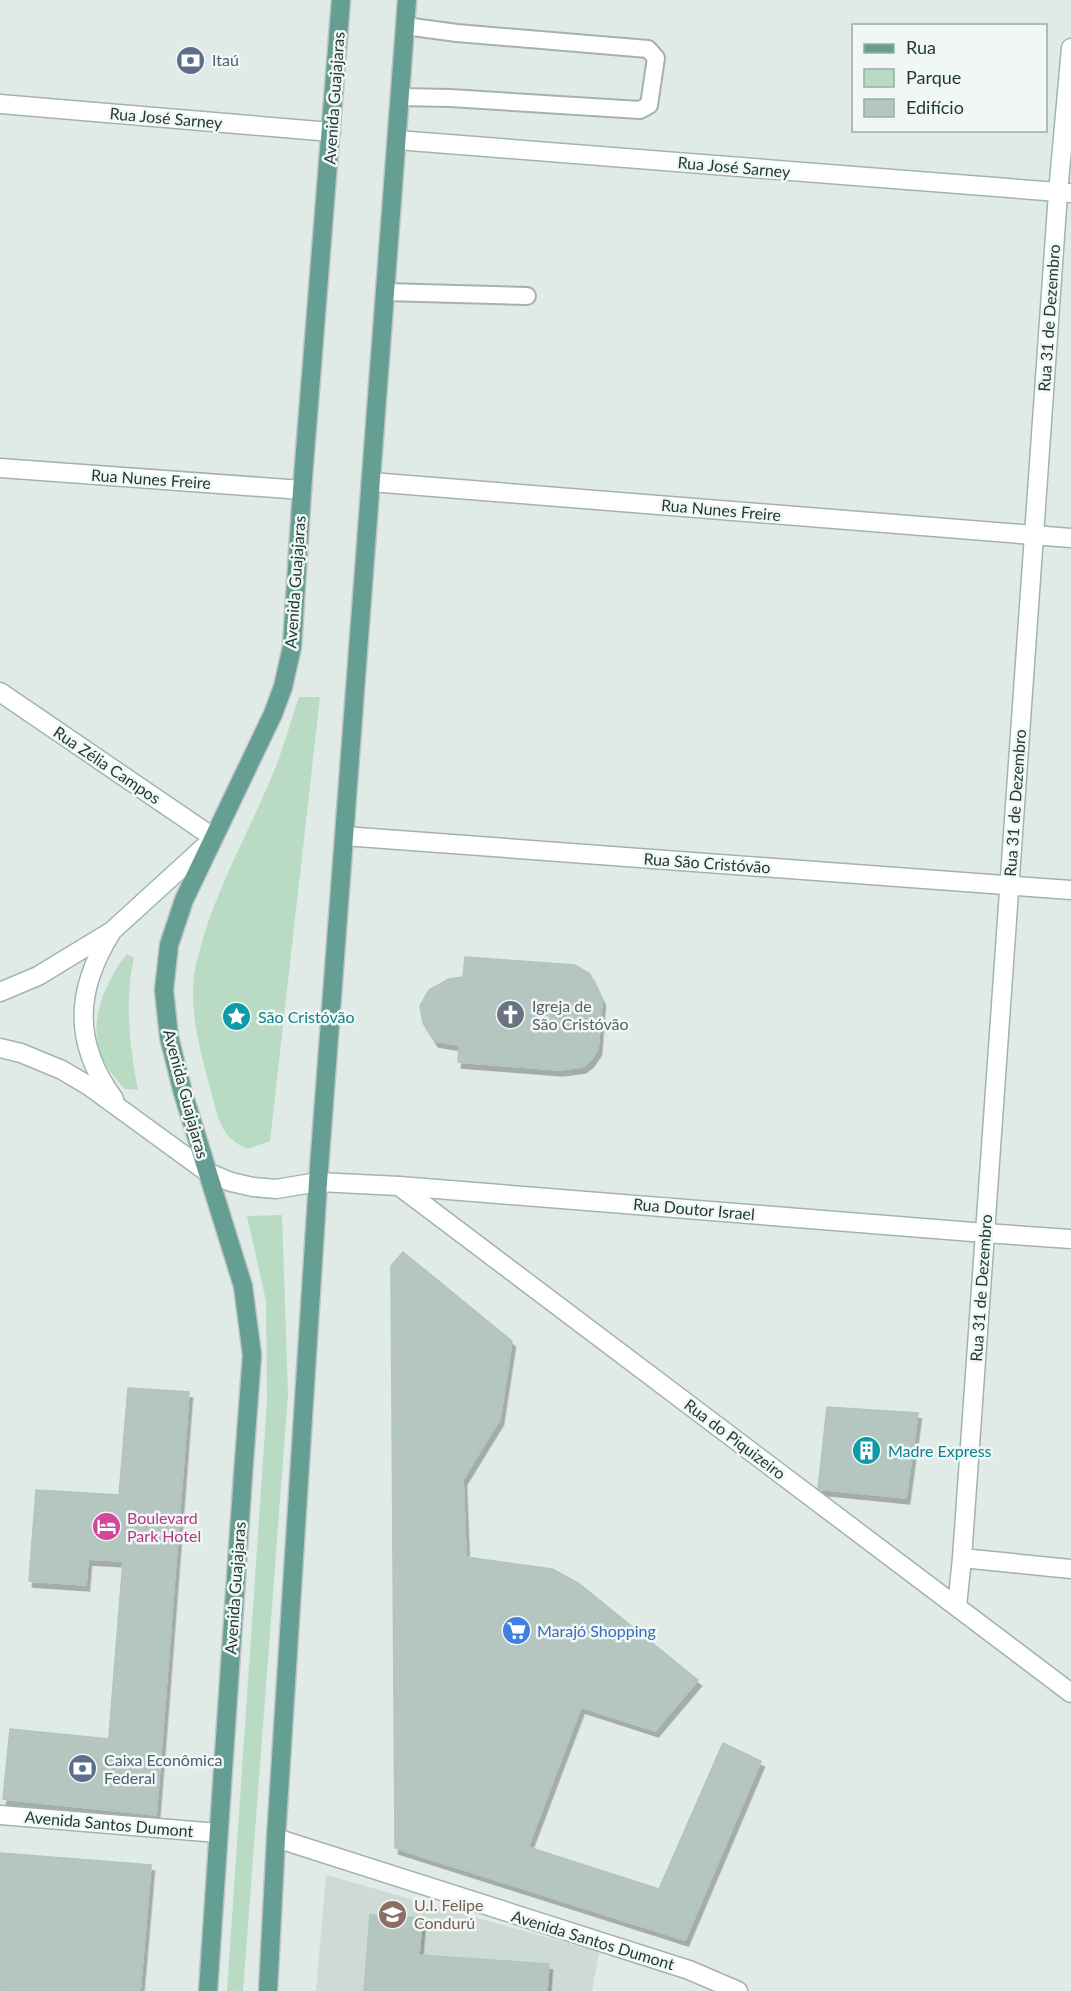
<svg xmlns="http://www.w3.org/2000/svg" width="1071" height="1991" viewBox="0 0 1071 1991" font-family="Lato,sans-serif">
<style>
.built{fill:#cedad5}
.green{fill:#b9dbc4}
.building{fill:#b5c5bf;stroke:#b2c4bd;stroke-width:1.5;filter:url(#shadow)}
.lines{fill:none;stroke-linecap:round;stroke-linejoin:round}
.lane-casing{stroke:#a3b2ad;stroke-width:20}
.street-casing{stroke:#a3b2ad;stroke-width:21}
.secondary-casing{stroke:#9fb6af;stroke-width:21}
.primary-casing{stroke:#bcc4c2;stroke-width:21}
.lane{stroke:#fff;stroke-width:16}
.street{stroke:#fff;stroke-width:18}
.secondary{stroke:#fff;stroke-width:18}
.primary{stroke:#659f93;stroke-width:18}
.labels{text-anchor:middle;stroke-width:5;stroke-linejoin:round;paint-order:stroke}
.service-label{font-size:16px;fill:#4e5e75;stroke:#f0f7f4;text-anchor:start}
.street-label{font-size:16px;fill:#213a34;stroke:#f0f7f4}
.worship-label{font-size:16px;fill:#5b616d;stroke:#f0f7f4;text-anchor:start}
.culture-label{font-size:16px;fill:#0d838f;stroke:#f0f7f4;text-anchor:start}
.hotel-label{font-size:16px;fill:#b23c85;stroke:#f0f7f4;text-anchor:start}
.shop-label{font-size:16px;fill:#366cbe;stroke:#f0f7f4;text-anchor:start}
.education-label{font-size:16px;fill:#785e54;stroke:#f0f7f4;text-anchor:start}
</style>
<defs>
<filter id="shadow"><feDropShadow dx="3.5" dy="6" stdDeviation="0" flood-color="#0004"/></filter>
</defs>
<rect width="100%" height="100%" fill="#e0eae6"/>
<path class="built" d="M326 1875 599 1952 592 1991H316Z"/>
<path class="green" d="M299 697H320L270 1141 248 1149C220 1138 218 1117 211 1091 202 1058 192 1022 193 987 193 971 199 954 203 938 221 879 253 824 276 766 285 743 291 720 299 697Z
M127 954 134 958C124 1002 130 1047 138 1090L125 1089C95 1059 89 1030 105 991 112 976 116 967 127 954Z
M282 1215 288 1394 243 1991H227L267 1401 266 1301 247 1216Z"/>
<path class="building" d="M465 957 575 965 590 974 602 1000 598 1049 590 1061 582 1067 559 1070 458 1062 459 1045 435 1041 423 1023 420 1006 429 990 449 979 463 977Z
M403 1252 512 1341 500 1419 463 1479 466 1557 552 1569 578 1583 698 1680 655 1731 581 1707 528 1847 659 1889 723 1743 761 1761 685 1940 395 1848 391 1266Z
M128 1388 189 1392 163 1728 110 1723 123 1561 88 1559 86 1585 29 1581 36 1490 119 1495Z
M827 1407 918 1413 906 1498 818 1489Z
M110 1723 163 1728 156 1815 3 1799 10 1729 109 1739Z
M0 1853 151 1865 140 1991H0Z
M370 1915 422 1918 419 1955 549 1964 547 1991H364Z"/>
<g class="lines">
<defs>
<path id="lane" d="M400 97 450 98 640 110 649 105 656 58 648 49 457 33 405 26
M385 292 527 296"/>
<path id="street" d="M0 104 331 132
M0 468 302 490
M371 482 1071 538
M344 836 1071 890
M399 1186 1071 1693
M962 1558 985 1233 1071 1239
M957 1606 962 1558 1071 1569
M0 1815 218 1833
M276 1838 689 1970 738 1991"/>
<path id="secondary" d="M397 140 1071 193
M0 692 214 838 112 931 38 976 0 992
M111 933C75 991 73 1043 114 1099
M0 1048 21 1053 62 1070 89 1086 207 1172 231 1182 253 1187 276 1189 318 1182 399 1186 985 1233 1058 193 1071 48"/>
<path id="primary" d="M208 1991 243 1475 252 1355 243 1286 183 1093 169 1037 164 990 169 945 184 900 273 714 283 687 292 647 302 490 341 0
M268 1991 276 1838 318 1182 407 0"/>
</defs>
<use href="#lane" class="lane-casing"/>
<use href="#street" class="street-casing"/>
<use href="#secondary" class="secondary-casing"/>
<use href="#primary" class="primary-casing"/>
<use href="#lane" class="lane"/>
<use href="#street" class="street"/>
<use href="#secondary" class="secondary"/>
<use href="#primary" class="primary"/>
</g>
<defs>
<symbol id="bank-disc" viewBox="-11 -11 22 22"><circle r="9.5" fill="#5c6f8a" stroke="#f0f7f4"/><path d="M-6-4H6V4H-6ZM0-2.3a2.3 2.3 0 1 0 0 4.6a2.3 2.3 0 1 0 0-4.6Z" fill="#fff"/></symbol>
<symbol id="church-disc" viewBox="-11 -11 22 22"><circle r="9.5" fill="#6b7280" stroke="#f0f7f4"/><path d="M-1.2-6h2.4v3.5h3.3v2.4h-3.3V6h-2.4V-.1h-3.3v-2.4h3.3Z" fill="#fff"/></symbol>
<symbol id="sight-disc" viewBox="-11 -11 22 22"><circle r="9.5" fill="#0f9aa8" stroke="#f0f7f4"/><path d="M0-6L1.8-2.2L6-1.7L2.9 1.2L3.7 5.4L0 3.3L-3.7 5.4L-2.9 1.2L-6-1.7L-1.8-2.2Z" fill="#fff"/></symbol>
<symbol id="building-disc" viewBox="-11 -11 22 22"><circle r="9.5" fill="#0f9aa8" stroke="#f0f7f4"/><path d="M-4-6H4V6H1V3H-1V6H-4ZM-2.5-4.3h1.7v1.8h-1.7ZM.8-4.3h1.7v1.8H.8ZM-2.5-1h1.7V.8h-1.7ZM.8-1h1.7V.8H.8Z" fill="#fff"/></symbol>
<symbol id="hotel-disc" viewBox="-11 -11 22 22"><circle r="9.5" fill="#d1479c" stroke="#f0f7f4"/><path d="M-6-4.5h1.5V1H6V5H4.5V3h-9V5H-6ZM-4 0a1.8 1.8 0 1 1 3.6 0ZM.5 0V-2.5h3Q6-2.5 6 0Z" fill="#fff"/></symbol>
<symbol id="supermarket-disc" viewBox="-11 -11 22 22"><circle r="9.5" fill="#3f7fe0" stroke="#f0f7f4"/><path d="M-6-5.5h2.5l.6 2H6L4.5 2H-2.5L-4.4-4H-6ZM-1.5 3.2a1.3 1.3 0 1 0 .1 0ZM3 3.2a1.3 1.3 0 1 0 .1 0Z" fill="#fff"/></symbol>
<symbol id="school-disc" viewBox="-11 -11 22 22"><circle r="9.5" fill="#8d6e63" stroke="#f0f7f4"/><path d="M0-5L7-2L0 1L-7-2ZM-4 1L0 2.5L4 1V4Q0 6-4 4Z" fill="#fff"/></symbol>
</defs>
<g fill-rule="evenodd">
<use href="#bank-disc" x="174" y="44" width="33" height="33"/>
<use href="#church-disc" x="494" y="998" width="33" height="33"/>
<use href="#sight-disc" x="220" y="1000" width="33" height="33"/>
<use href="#building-disc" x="850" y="1434" width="33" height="33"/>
<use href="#hotel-disc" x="90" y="1510" width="33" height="33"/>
<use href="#supermarket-disc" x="500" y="1614" width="33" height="33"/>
<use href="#bank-disc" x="66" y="1752" width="33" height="33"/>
<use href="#school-disc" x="376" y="1898" width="33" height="33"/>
</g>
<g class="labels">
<g class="service-label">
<text x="212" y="66">Itaú</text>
<text x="104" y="1766">Caixa Econômica<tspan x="104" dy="18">Federal</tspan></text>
</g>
<g class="street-label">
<text transform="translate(334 98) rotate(-86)" y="6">Avenida Guajajaras</text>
<text transform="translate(166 118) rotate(5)" y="6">Rua José Sarney</text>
<text transform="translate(734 167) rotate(5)" y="6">Rua José Sarney</text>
<text transform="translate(1049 318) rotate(-86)" y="6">Rua 31 de Dezembro</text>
<text transform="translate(151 479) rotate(4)" y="6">Rua Nunes Freire</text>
<text transform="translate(721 510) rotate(5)" y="6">Rua Nunes Freire</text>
<text transform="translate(295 582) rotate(-86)" y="6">Avenida Guajajaras</text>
<text transform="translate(107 765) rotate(34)" y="6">Rua Zélia Campos</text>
<text transform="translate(1015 803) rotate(-86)" y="6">Rua 31 de Dezembro</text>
<text transform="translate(707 863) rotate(4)" y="6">Rua São Cristóvão</text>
<text transform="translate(186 1094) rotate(75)" y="6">Avenida Guajajaras</text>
<text transform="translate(694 1209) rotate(5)" y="6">Rua Doutor Israel</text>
<text transform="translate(981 1288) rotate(-86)" y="6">Rua 31 de Dezembro</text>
<text transform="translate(735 1439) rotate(37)" y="6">Rua do Piquizeiro</text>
<text transform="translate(235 1588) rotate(-86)" y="6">Avenida Guajajaras</text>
<text transform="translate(109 1824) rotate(5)" y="6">Avenida Santos Dumont</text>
<text transform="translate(593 1940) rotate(17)" y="6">Avenida Santos Dumont</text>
</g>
<g class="worship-label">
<text x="532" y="1012">Igreja de<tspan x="532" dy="18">São Cristóvão</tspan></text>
</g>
<g class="culture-label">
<text x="258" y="1023">São Cristóvão</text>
<text x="888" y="1457">Madre Express</text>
</g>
<g class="hotel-label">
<text x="127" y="1524">Boulevard<tspan x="127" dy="18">Park Hotel</tspan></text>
</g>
<g class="shop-label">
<text x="537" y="1637">Marajó Shopping</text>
</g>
<g class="education-label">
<text x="414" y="1911">U.I. Felipe<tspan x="414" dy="18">Condurú</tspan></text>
</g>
</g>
<rect x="852" y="24" width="195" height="108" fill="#f0f7f4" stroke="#9daba7" stroke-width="1.5"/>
<rect x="864" y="44" width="30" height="9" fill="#659f93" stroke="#9daba7" stroke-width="1.5"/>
<text x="906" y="54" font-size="18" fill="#213a34">Rua</text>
<rect x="864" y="69" width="30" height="18" fill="#b9dbc4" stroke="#9daba7" stroke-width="1.5"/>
<text x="906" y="84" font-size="18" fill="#213a34">Parque</text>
<rect x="864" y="99" width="30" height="18" fill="#b5c5bf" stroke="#9daba7" stroke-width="1.5"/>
<text x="906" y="114" font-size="18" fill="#213a34">Edifício</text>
</svg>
